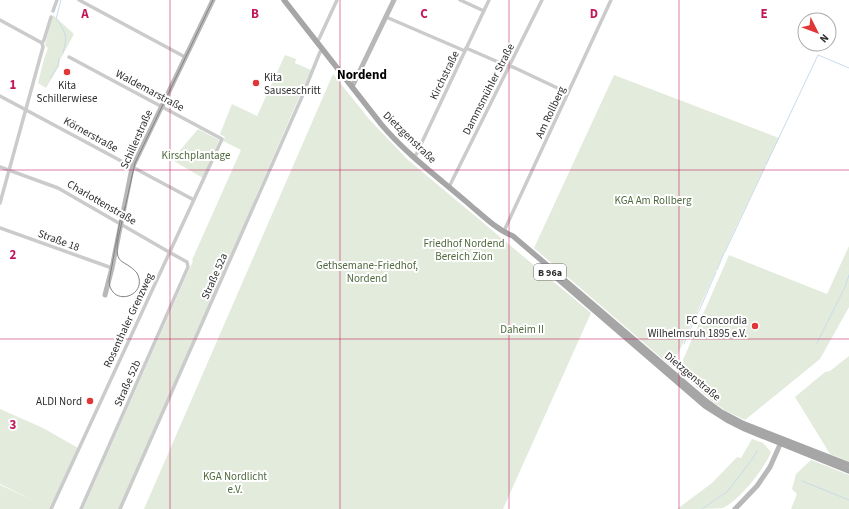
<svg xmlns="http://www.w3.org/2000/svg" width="849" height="509" viewBox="0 0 849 509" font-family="'Source Sans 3',sans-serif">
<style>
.green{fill:#e3ebdc}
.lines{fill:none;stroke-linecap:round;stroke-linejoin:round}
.stream{stroke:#c9dbeb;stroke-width:1}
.street{stroke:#cbcbcb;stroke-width:3.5}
.secondary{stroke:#b8b8b8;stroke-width:5}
.primary{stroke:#a6a6a6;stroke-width:5.5}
.tram{stroke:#838383;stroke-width:1}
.grid{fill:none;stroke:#c2185b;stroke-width:1;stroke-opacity:0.55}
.poi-dot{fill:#e03637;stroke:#fff;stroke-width:1.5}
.labels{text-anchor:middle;stroke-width:4;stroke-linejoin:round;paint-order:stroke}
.shield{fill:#fff;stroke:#6d6d6d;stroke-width:1}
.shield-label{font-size:10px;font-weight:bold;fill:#2e2e2e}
.street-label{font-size:11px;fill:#2e2e2e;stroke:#fff}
.poi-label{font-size:11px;fill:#2e2e2e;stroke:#fff;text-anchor:end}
.park-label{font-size:11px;fill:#4f693d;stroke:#fff}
.quarter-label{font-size:13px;font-weight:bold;fill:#000;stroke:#fff}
.grid-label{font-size:13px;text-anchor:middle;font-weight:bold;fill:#c2185b;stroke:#fff;stroke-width:4;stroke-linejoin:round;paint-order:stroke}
</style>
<rect width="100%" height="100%" fill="#fff"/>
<path class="green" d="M53 15 74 34 60 60 59 66 46 88 38 83 44 59 48 48 45 45Z
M285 55 296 59 295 63 311 70 120 509H83L193 261 192 260 241 150 223 141 225 137 220 134 232 104 257 116Z
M333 74 369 119 407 159 591 313 503 509H144Z
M614 75 779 138 736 227 672 367 534 248Z
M198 129 219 140 203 178 172 160Z
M849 246V307L820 359 745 420 726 411 713 402 678 371 729 255 827 294Z
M849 356V462L830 454 795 397 825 372 830 371Z
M0 409 43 428 78 448 49 509H0V485L35 501 0 484Z
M752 439 763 443 771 452C765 468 739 501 723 508 717 509 685 509 677 509L712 483 737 457 741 458Z
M811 460 849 475V509H791L797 494 792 489 796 474Z"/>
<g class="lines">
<path class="stream" d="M61 0 56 19C66 32 68 36 63 53
M50 78 58 66 59 59
M766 165 818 55 849 68
M725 252 765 167
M717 270 724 253
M699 311 716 272
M690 330 698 312
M817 343 845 287 849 275
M684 344 688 332
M802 481 849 500
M702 509 728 491 753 458 757 451"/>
<path class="street" d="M79 0 185 57
M460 0 484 11
M53 11 57 0
M386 17 465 51
M0 20 42 43
M316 41 319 39 337 0
M42 43 44 40 51 17
M466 48 505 65 513 67 568 93
M0 96 194 200
M415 157 489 0
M0 167 58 188 169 252 187 262 188 267 81 509
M449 187 542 0
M0 203 43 47 42 43
M0 228 112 268
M504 231 611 0
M51 509 222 139 69 57
M120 509 301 99 320 52 323 50"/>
<path class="secondary" d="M352 87 394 0
M105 295 112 268 132 168 213 0
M735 509 757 486 770 467 782 440"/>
<path class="primary" d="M284 0 381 124C406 154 439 178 469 204 482 215 497 230 513 236L706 401 721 412 742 423 849 465
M552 274 705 406 727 420 745 429 849 471"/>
<path class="tram" d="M125 207 120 221 109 282C112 308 149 296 137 273 124 258 114 267 118 239L135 163 213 0"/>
</g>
<path class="grid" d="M170 0V509M340 0V509M509 0V509M679 0V509M0 170H849M0 339H849"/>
<g class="poi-dot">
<circle cx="67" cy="72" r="4"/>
<circle cx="256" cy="83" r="4"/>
<circle cx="755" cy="326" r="4"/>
<circle cx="90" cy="401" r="4"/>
</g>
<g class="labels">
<rect class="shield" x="534" y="264" width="32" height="16" rx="3"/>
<g class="shield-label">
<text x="550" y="276">B 96a</text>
</g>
<g class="street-label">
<text transform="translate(444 75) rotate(-64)" y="4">Kirchstraße</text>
<text transform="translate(488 89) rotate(-63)" y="4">Dammsmühler Straße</text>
<text transform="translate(150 90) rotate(28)" y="4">Waldemarstraße</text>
<text transform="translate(550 112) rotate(-65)" y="4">Am Rollberg</text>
<text transform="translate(91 134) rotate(29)" y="4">Körnerstraße</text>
<text transform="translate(410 137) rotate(44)" y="4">Dietzgenstraße</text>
<text transform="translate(136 139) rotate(-66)" y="4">Schillerstraße</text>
<text transform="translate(102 202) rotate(30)" y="4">Charlottenstraße</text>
<text transform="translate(59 240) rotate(20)" y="4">Straße 18</text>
<text transform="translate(214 276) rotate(-66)" y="4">Straße 52a</text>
<text transform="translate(128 320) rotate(-65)" y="4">Rosenthaler Grenzweg</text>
<text transform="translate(693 376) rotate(40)" y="4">Dietzgenstraße</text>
<text transform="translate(127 383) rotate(-66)" y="4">Straße 52b</text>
</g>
<g class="poi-label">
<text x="264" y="81" text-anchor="start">Kita<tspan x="264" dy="13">Sauseschritt</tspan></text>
<text x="67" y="89" text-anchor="middle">Kita<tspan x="67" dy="13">Schillerwiese</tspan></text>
<text x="747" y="324">FC Concordia<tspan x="747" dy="13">Wilhelmsruh 1895 e.V.</tspan></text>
<text x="82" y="405">ALDI Nord</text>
</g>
<g class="park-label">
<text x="196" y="159">Kirschplantage</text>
<text x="653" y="204">KGA Am Rollberg</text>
<text x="464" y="247">Friedhof Nordend<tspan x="464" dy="13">Bereich Zion</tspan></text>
<text x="367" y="269">Gethsemane-Friedhof,<tspan x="367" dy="13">Nordend</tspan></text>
<text x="522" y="333">Daheim II</text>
<text x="235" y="480">KGA Nordlicht<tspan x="235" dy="13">e.V.</tspan></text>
</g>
<g class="quarter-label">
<text x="362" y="79">Nordend</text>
</g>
</g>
<g class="grid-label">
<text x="85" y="18">A</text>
<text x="255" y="18">B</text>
<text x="424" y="18">C</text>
<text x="594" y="18">D</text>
<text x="764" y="18">E</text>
<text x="13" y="89">1</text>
<text x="13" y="259">2</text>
<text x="13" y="429">3</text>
</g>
<g transform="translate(817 32) rotate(132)"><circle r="19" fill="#ffffff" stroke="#ababab"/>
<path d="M0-3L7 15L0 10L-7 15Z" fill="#e03637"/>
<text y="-6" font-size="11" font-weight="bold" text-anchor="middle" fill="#2e2e2e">N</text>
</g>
</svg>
